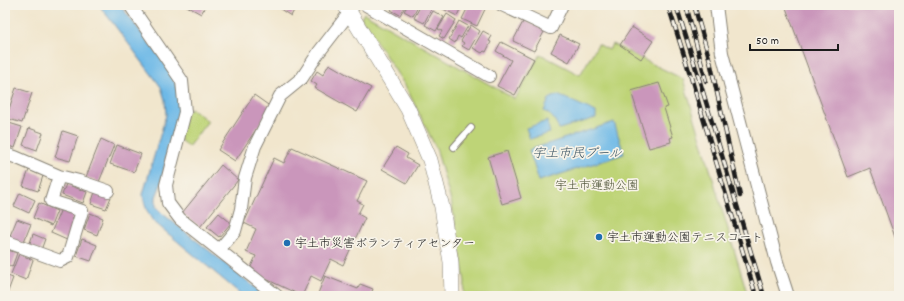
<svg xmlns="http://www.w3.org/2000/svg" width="904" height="301" viewBox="0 0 904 301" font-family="Dekko,'Klee One',sans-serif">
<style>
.green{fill:#bed477;stroke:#6d784a}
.water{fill:#6eb9e7;stroke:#456a82}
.building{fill:#ca96bb}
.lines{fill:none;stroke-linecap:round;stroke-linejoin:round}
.service-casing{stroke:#868174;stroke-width:8}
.minor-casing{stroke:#868174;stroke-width:14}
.tertiary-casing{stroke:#868174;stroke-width:16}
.service{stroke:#fff;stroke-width:6}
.minor{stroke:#fff;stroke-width:12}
.tertiary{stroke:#fff;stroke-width:15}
.rail-casing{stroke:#1c1c1c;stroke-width:4.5}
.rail{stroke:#f7f3e8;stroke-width:3;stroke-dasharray:9;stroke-linecap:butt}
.poi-dot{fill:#1f6fb2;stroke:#f7f3e8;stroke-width:1.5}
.labels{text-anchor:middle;stroke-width:3.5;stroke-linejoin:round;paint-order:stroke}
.park-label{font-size:12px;fill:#4d5337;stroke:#f7f3e8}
.poi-label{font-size:12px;fill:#1c1c1c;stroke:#f7f3e8;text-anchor:start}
.water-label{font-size:13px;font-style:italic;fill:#395363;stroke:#f7f3e8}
</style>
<rect width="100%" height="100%" fill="#f7f3e8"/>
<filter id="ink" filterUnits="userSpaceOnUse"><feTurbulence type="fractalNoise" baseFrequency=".025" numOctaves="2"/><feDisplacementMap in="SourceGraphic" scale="8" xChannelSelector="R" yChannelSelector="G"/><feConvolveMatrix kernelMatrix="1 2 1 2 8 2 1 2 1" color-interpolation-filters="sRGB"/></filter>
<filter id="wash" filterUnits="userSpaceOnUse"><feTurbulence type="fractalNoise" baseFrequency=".012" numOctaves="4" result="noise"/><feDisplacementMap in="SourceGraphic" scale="16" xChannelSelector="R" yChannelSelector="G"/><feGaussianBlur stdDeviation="0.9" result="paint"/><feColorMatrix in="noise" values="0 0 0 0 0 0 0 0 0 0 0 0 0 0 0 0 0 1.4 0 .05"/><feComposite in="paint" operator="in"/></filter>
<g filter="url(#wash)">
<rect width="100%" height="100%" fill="#f1e6cd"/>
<path class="green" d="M364 13 515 99 540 54 580 75 598 44 609 50 612 44 683 79 748 296H464L465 282 452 205 436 148 406 87 361 18Z
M192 109 208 121 188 147 178 138 185 112Z"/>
<path class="water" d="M99 5H120L160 57 172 75 180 97V110L168 147 161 184 156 197V207L163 214 266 296H243L153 221C147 212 144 205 143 194L166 115 165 100 161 87 128 43Z
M557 95 565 98 596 112V118L559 129C555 120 553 116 544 111L549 99Z
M547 121 550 133 530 139 526 128Z
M614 122 624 154 539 181 529 150Z"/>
<g id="blocks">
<path class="building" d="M185 5H206L201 14Z
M279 5H297L291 16 277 7Z
M394 5H406L400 15 391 10Z
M408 5H419L413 16 404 11Z
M421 5H426L432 8 424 23 414 18Z
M442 5H462L457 16 441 8Z
M469 5H487L477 26 462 19Z
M785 5H895L899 14V248L870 168 848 177Z
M433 11 444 17 436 31 425 25Z
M447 14 456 20 444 39 439 36 442 31 438 29Z
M524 20 545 30 534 51 513 41Z
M459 21 468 26 461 38 458 36 455 43 449 39Z
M471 25 480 31 469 50 462 46 464 43 461 41Z
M632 27 653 41 641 59 620 45Z
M483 31 492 36 489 41 491 42 486 52 484 51 482 53 473 48Z
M560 35 579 44 569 62 551 52Z
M501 42 534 59 515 95 497 86 511 60 496 51Z
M329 64 371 88 357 112 315 88 317 85 311 81 317 71 323 75Z
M659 83 668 107 664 108 673 137 670 138 671 142 649 148 631 91Z
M16 88 32 93 22 123 6 118Z
M254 95 271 107 235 161 218 150Z
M9 123 22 127 15 148 5 145V133Z
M29 128 43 133 37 150 23 145Z
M63 131 78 136 70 161 55 157Z
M101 139 114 145 99 182 86 177Z
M117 145 141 154 134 172 110 164Z
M292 147 367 181 357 201 363 204 358 214 365 218 343 265 331 259 321 281 311 276 302 296 249 271 256 256 246 252 256 229 244 223 274 158 284 163Z
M396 147 408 154 406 158 418 165 407 183 382 169Z
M507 151 521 198 502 204 488 157Z
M221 165 238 180 200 227 182 213Z
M29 170 43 176 38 191 23 186Z
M66 184 87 192 83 203 62 195Z
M95 192 111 197 106 209 91 204Z
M20 193 35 200 29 213 14 206Z
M39 203 57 211 51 226 33 218Z
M61 209 74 215 72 221 74 222 67 240 51 233Z
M90 213 103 218 97 235 84 230Z
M219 213 231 223 219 237 207 227Z
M17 219 31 224 23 244 9 238Z
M33 234 45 239 41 250 29 246Z
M82 239 97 245 91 261 76 256Z
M5 249 17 253 12 267 5 264Z
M19 254 33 260 26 280 11 274Z
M5 275 13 278 7 294H5Z
M325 276 358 289 360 284 373 289 370 296H317Z"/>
</g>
</g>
<g filter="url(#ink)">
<use href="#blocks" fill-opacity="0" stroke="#868174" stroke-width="1"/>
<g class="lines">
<defs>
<path id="service" d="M454 147 471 128"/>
<path id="minor" d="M130 5 182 81 185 112 166 185 168 203 180 219 277 296
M366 5 489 76
M502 5 551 28 562 5
M716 5 722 53 777 262 788 296
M5 154 15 157 59 176 79 181 108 191
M5 241 60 261 68 257 82 211 51 201 59 176
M219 250 235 231 241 209 245 178 255 146 280 96 302 78 319 52 350 12 353 6"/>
<path id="tertiary" d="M345 5 408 109 430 160 442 207 446 233 451 262 452 296"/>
</defs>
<use href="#service" class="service-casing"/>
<use href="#minor" class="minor-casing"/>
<use href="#tertiary" class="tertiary-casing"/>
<use href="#service" class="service"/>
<use href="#minor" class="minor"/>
<use href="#tertiary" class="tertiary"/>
<defs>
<path id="rail" d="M668 5 690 74 756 296
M676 5 697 72 764 296
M686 5 706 81
M694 5 710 61 740 196"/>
</defs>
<use href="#rail" class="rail-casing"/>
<use href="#rail" class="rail"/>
</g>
</g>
<g class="poi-dot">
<circle cx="599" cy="237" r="4"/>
<circle cx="287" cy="243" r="4"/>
</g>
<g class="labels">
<g class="park-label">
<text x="597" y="189">宇土市運動公園</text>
</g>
<g class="poi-label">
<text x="607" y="241">宇土市運動公園テニスコート</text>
<text x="295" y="247">宇土市災害ボランティアセンター</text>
</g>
<g class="water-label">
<text x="577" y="157">宇土市民プール</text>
</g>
</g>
<rect width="904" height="301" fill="none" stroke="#f7f3e8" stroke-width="20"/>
<path d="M750 44v6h88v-6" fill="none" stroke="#1c1c1c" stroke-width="2"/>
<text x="756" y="44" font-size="12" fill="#1c1c1c" stroke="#f7f3e8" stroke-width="3" paint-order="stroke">50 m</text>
</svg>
